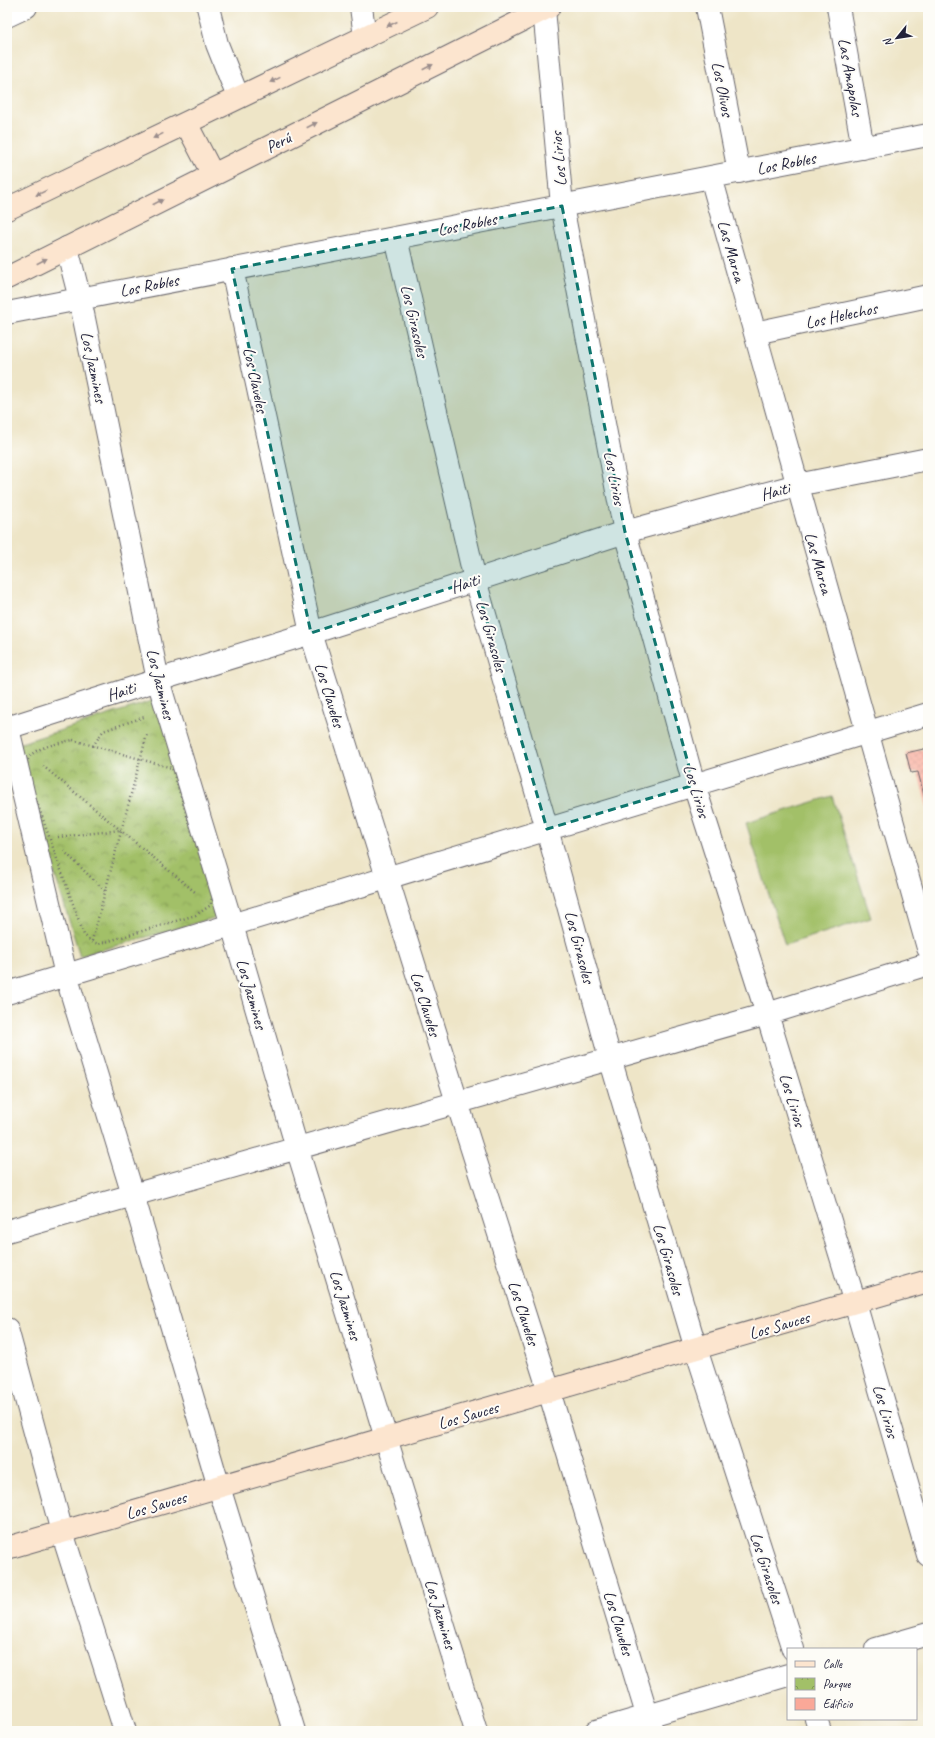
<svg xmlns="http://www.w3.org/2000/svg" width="935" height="1738" viewBox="0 0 935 1738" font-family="Caveat,sans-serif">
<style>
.park{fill:url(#park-crowns);stroke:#627152}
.pitch{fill:#a2c068;stroke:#627152}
.building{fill:url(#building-cross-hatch)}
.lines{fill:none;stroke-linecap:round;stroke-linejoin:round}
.street-casing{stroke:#69666c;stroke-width:24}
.secondary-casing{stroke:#69666c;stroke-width:24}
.path{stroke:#69666c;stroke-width:2.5;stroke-dasharray:1 3;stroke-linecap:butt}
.street{stroke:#fff;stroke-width:22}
.secondary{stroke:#fce5cf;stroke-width:22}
.oneway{fill:#9a8d8c}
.marked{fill:#0f766e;fill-opacity:0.2;stroke:#0f766e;stroke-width:3;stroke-dasharray:8 5;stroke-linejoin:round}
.labels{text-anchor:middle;stroke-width:4;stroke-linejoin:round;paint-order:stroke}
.street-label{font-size:17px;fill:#22223b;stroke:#fdfcf7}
</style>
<defs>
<pattern id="park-crowns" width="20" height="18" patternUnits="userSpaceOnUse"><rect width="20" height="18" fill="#a2c068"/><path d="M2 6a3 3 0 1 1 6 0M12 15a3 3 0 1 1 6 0" fill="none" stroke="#849c57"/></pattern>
<pattern id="building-cross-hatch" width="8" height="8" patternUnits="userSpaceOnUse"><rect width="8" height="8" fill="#faa898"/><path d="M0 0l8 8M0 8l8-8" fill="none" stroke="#d69084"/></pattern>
</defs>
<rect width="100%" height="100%" fill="#fdfcf7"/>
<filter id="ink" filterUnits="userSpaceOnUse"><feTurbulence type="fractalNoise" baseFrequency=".025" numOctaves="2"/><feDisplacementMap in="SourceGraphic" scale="8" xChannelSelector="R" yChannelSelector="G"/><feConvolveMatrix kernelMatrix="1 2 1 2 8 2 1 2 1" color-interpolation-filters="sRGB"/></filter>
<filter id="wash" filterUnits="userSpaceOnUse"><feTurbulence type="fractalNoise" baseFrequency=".012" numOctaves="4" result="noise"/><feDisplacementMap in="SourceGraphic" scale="16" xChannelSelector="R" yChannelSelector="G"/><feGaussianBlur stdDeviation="0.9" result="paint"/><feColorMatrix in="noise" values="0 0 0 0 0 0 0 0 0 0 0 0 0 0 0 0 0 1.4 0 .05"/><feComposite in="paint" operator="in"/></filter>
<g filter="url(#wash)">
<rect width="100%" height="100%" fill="#eee5c7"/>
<path class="park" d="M158 699 224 915 80 956 15 745Z"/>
<path class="pitch" d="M832 796 871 918 785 945 746 823Z"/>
<g id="blocks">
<path class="building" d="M928 748V807H927L918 772 911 773 906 753Z"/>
</g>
</g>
<g filter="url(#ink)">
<use href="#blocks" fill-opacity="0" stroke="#69666c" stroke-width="1"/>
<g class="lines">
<defs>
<path id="street" d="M208 7 217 44 238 97
M361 7 365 37
M707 7 739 172
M838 7 863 148
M544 9 562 206 625 532 694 785 767 1014 855 1303 928 1555
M7 16 26 7
M711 177 928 948
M396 238 475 580 547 829 610 1058 696 1349 793 1649
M67 248 80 299 158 680 232 925 297 1148 476 1731
M232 269 311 633 457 1102 549 1391 652 1731
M7 313 928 135
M755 333 928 296
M7 724 66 975 133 1195 219 1487 294 1731
M7 728 158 680 311 633 625 532 797 485 928 459
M7 993 928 714
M7 1231 767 1014 928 964
M7 1329 62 1532 125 1731
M876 1649 928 1634
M816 1719 820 1731
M596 1731 788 1675"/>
<path id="secondary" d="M186 123 213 175
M7 209 427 7
M7 278 549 7
M7 1548 928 1281"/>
</defs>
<use href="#street" class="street-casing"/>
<use href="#secondary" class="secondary-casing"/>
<path class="path" d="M73 740 172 768 212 895 211 905 196 915 99 944 92 942 84 935 30 783C29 776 26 766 28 760 32 747 61 743 73 740Z
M93 746 103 731 144 717
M43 766 195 892
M58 837 121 830
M64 851 105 891
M92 941 147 734"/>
<use href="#street" class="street"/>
<use href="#secondary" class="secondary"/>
</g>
<defs><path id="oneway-solid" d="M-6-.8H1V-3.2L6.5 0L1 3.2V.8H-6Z"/></defs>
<g class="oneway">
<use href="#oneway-solid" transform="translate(392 24) rotate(155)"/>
<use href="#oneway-solid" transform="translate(428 67) rotate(-27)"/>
<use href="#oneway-solid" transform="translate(275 80) rotate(154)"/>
<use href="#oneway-solid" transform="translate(312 125) rotate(-27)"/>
<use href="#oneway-solid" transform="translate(158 136) rotate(154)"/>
<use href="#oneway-solid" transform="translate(41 193) rotate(154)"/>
<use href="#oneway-solid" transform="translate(158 202) rotate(-27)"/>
<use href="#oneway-solid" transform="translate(42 261) rotate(-27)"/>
</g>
</g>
<path class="marked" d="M562 206 625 532 694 785 547 829 475 580 311 633 232 269Z"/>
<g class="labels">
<g class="street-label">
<text transform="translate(851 77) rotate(80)" y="6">Las Amapolas</text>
<text transform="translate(723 89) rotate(79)" y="6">Los Olivos</text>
<text transform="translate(278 142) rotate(-27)" y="6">Perú</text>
<text transform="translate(558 159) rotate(-95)" y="6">Los Lirios</text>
<text transform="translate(786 163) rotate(-11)" y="6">Los Robles</text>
<text transform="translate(467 224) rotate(-11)" y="6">Los Robles</text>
<text transform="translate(732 251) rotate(74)" y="6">Las Marca</text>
<text transform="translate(149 285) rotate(-11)" y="6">Los Robles</text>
<text transform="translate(841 315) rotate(-12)" y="6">Los Helechos</text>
<text transform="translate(415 321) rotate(77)" y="6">Los Girasoles</text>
<text transform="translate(94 367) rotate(78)" y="6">Los Jazmines</text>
<text transform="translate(256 380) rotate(78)" y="6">Los Claveles</text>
<text transform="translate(615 478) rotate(79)" y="6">Los Lirios</text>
<text transform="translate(775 491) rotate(-15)" y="6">Haiti</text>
<text transform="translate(819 563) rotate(74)" y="6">Las Marca</text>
<text transform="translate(465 583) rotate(-18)" y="6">Haiti</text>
<text transform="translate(492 636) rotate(74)" y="6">Los Girasoles</text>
<text transform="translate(161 684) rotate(76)" y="6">Los Jazmines</text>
<text transform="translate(121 691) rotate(-18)" y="6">Haiti</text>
<text transform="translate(330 695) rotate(73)" y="6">Los Claveles</text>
<text transform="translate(697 791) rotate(73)" y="6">Los Lirios</text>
<text transform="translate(580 947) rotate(75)" y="6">Los Girasoles</text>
<text transform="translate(252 994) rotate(74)" y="6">Los Jazmines</text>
<text transform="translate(426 1004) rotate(73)" y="6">Los Claveles</text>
<text transform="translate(793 1100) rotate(73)" y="6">Los Lirios</text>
<text transform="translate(669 1259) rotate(74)" y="6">Los Girasoles</text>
<text transform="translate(346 1305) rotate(73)" y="6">Los Jazmines</text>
<text transform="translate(524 1313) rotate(72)" y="6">Los Claveles</text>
<text transform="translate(779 1325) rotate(-16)" y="6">Los Sauces</text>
<text transform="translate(886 1411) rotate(74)" y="6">Los Lirios</text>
<text transform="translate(468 1415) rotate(-16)" y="6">Los Sauces</text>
<text transform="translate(156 1505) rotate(-16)" y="6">Los Sauces</text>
<text transform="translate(767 1568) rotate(72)" y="6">Los Girasoles</text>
<text transform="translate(441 1614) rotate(73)" y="6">Los Jazmines</text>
<text transform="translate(619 1623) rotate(73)" y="6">Los Claveles</text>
</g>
</g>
<rect width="935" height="1738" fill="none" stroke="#fdfcf7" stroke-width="24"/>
<rect x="787" y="1648" width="130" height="72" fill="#fdfcf7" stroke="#a5a5ac"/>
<rect x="795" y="1661" width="20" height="6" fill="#fce5cf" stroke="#a5a5ac"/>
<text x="823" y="1668" font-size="12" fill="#22223b">Calle</text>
<rect x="795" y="1678" width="20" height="12" fill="url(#park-crowns)" stroke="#a5a5ac"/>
<text x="823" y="1688" font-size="12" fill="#22223b">Parque</text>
<rect x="795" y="1698" width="20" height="12" fill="#faa898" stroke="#a5a5ac"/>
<text x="823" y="1708" font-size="12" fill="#22223b">Edificio</text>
<g transform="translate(897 38) rotate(240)" stroke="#fdfcf7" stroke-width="3" paint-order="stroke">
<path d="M0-3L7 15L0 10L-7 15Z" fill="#22223b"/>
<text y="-6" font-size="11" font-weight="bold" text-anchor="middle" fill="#22223b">N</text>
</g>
</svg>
